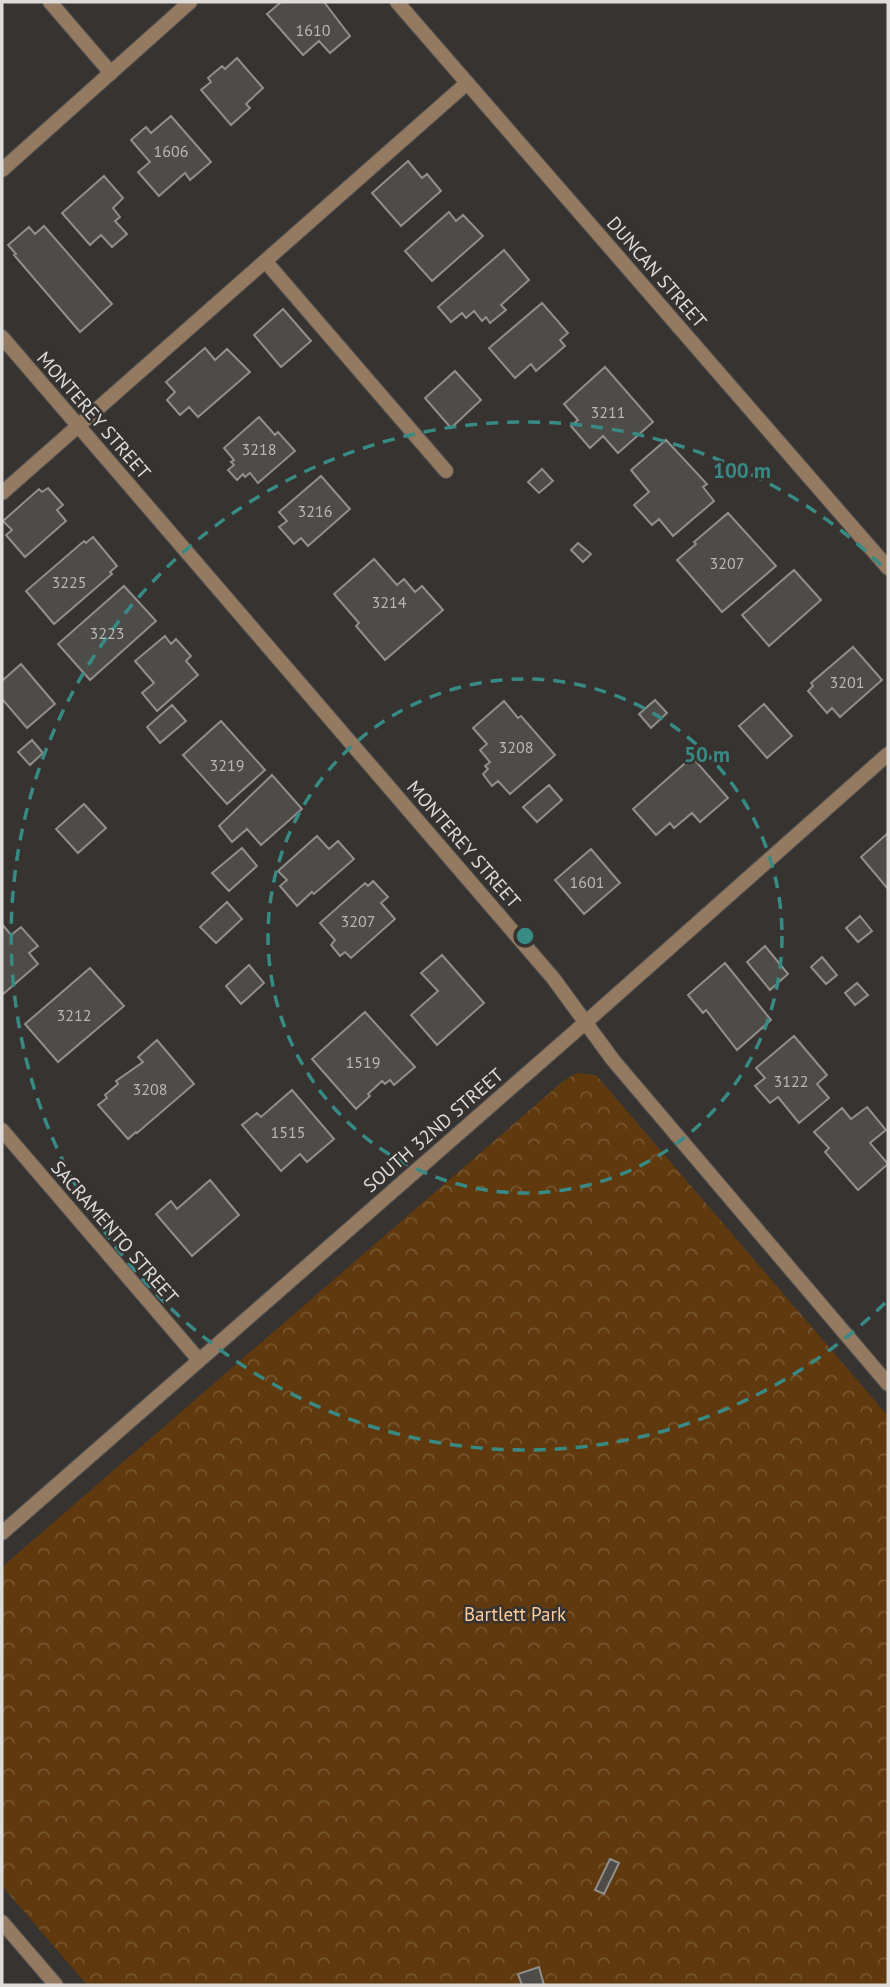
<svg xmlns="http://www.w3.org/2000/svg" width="890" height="1987" viewBox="0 0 890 1987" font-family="'PT Sans',sans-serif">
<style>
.park{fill:url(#park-crowns)}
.building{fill:#4e4c49;stroke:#918e8c;stroke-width:2}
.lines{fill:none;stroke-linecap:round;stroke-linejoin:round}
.service-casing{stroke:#545150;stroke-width:16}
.minor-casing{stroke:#545150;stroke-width:16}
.tertiary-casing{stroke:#545150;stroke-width:16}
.service{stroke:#947a60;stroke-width:14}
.minor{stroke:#947a60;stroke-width:14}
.tertiary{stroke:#947a60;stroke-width:14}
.ring{fill:none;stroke:#388a84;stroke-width:3.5;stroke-dasharray:12 9}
.labels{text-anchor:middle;stroke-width:5;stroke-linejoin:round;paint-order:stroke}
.number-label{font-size:16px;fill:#bab8b6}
.street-label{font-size:19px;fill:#dedcdb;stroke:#363331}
.park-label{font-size:19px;fill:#fecc9c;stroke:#363331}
.centre{fill:#388a84;stroke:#363331;stroke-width:3.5}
.ring-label{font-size:21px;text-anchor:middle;font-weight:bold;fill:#388a84;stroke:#363331;stroke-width:5;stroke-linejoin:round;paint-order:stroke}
</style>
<defs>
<pattern id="park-crowns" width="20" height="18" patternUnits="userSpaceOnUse" patternTransform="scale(1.75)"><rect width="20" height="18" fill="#603a0e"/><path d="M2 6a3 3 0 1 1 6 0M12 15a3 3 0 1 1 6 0" fill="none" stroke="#765630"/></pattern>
</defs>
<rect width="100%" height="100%" fill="#363331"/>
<path class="park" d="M576 1073 596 1075 888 1416V1985H87L2 1886V1567L561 1083Z"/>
<path class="building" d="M281 2H324L350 36 330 53 319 41 303 55 267 14Z
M237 58 263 88 246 104 250 108 231 125 201 90 211 82 208 78 222 66 225 69Z
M171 116 211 162 190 180 185 173 159 196 138 172 150 162 131 140 146 127 151 133Z
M408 161 422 178 427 174 441 191 401 226 372 193Z
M104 176 123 198 113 208 120 217 115 221 127 234 112 247 101 235 90 245 62 213Z
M449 212 456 221 463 215 483 236 432 281 405 251Z
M44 226 112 304 80 332 14 255 16 254 8 245 29 227 35 234Z
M504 250 529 280 501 305 506 310 490 323 486 317 482 321 474 311 466 318 462 313 451 322 438 307Z
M542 303 568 333 560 340 565 346 536 371 531 364 515 378 489 348Z
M283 309 311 341 281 367 254 335Z
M205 348 215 360 227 349 250 372 198 417 189 407 180 415 167 400 175 392 166 382Z
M605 367 653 422 618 453 603 436 590 448 571 426 578 420 564 404Z
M455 371 481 400 451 428 425 398Z
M259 417 275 435 278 432 295 451 258 483 250 473 245 477 243 474 237 480 228 470 234 465 231 462 234 460 224 448Z
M666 440 707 484 703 487 714 501 673 536 659 519 652 525 634 505 649 492 631 470Z
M542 469 553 481 539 493 528 482Z
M321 476 350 509 308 546 301 538 294 544 279 527 287 521 279 512Z
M48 488 63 505 57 510 66 521 25 557 6 535 12 530 3 521 39 489 42 492Z
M728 513 776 566 722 612 677 560 696 544 694 542Z
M93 537 117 566 110 572 112 574 54 624 26 591 84 541 86 543Z
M578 543 591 554 583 562 571 550Z
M374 559 397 585 404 579 415 592 422 586 443 610 385 660 356 626 359 623 334 594Z
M794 570 821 600 769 646 742 615Z
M124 586 156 621 90 680 58 644Z
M165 636 171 644 176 639 191 656 186 661 198 675 157 711 142 693 154 683 135 661Z
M853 647 882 680 840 717 832 708 827 713 808 691 813 686 811 683Z
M21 664 55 704 27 728 2 699V681Z
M655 700 667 713 651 728 639 714Z
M504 701 518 718 521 716 555 755 510 794 498 781 492 786 483 774 488 769 485 766 490 762 480 750 487 744 473 728Z
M764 704 792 736 767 758 739 726Z
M172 705 186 721 160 743 147 727Z
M221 721 265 770 227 804 183 755Z
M32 740 43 753 30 765 18 752Z
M692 757 728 798 700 822 692 813 674 828 670 823 656 835 633 809Z
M272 775 302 809 261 845 247 829 232 842 219 826Z
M549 785 562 800 537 822 523 807Z
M84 804 106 828 78 853 56 829Z
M888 833V889L861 857Z
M317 836 329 849 338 841 354 859 314 894 312 892 297 906 280 886 287 880 278 871Z
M242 848 257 866 229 891 212 873Z
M591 849 620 883 584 914 555 880Z
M373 881 388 897 381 903 395 919 351 958 345 952 340 956 331 945 335 940 320 923 365 883 368 886Z
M227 902 242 919 216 943 200 927Z
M860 916 872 931 858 942 846 928Z
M2 924 11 935 21 927 38 946 29 953 38 964 2 995Z
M765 946 788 974 770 990 747 962Z
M442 955 484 1003 437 1045 411 1015 438 991 421 973Z
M822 957 837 975 826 984 811 967Z
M725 963 771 1020 737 1050 706 1010 703 1013 688 995Z
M249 965 264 983 241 1004 226 986Z
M90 968 124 1006 58 1062 25 1024Z
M857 983 868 995 855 1005 845 993Z
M365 1012 415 1067 394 1085 390 1080 385 1084 382 1081 368 1094 370 1096 356 1109 312 1059Z
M794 1036 827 1075 817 1084 829 1098 799 1123 778 1097 770 1103 755 1086 765 1078 756 1068Z
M157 1040 194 1084 137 1133 136 1132 128 1139 98 1105 107 1098 105 1095 118 1084 116 1081 143 1062 138 1057Z
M292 1090 334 1139 307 1162 300 1154 281 1171 242 1125 257 1113 261 1117Z
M867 1107 886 1130 870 1143 888 1164 858 1190 825 1152 829 1148 814 1132 842 1108 851 1119Z
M210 1180 239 1215 192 1256 156 1214 171 1201 177 1209Z
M610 1859 619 1863 604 1894 595 1890Z
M539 1967 544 1985H522L518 1974Z"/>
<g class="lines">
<defs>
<path id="service" d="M50 2 111 73
M266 262 446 471
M2 493 467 83"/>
<path id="minor" d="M2 337 553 978 613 1060 888 1384
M2 1130 199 1360
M2 1533 586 1022 888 754
M2 1922 56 1985"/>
<path id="tertiary" d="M397 2 888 568
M2 170 190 2"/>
</defs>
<use href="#service" class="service-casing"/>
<use href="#minor" class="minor-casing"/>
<use href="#tertiary" class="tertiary-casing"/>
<use href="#service" class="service"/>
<use href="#minor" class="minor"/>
<use href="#tertiary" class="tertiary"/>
</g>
<g class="ring">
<circle cx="525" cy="936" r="257"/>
<path d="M885 1303A514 514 0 1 1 885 569"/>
</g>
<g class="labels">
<g class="number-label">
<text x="313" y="36">1610</text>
<text x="171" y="157">1606</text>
<text x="608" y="418">3211</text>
<text x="259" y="455">3218</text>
<text x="315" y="517">3216</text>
<text x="727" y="569">3207</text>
<text x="69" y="588">3225</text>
<text x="389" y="608">3214</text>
<text x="107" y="639">3223</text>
<text x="847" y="688">3201</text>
<text x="516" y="753">3208</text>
<text x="227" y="771">3219</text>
<text x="587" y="888">1601</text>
<text x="358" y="927">3207</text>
<text x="74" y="1021">3212</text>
<text x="363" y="1068">1519</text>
<text x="791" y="1087">3122</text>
<text x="150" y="1095">3208</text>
<text x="288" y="1138">1515</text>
</g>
<g class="street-label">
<text transform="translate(657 272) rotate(49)" y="7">DUNCAN STREET</text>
<text transform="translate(94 415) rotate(49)" y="7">MONTEREY STREET</text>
<text transform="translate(464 844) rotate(49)" y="7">MONTEREY STREET</text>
<text transform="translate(433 1130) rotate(-41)" y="7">SOUTH 32ND STREET</text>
<text transform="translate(115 1232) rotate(49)" y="7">SACRAMENTO STREET</text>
</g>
<g class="park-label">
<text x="515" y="1621">Bartlett Park</text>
</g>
</g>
<circle cx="525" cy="936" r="10" class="centre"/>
<g class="ring-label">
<text x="742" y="478">100 m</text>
<text x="707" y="762">50 m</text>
</g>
<rect width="890" height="1987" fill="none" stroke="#dedcdb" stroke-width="7"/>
</svg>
